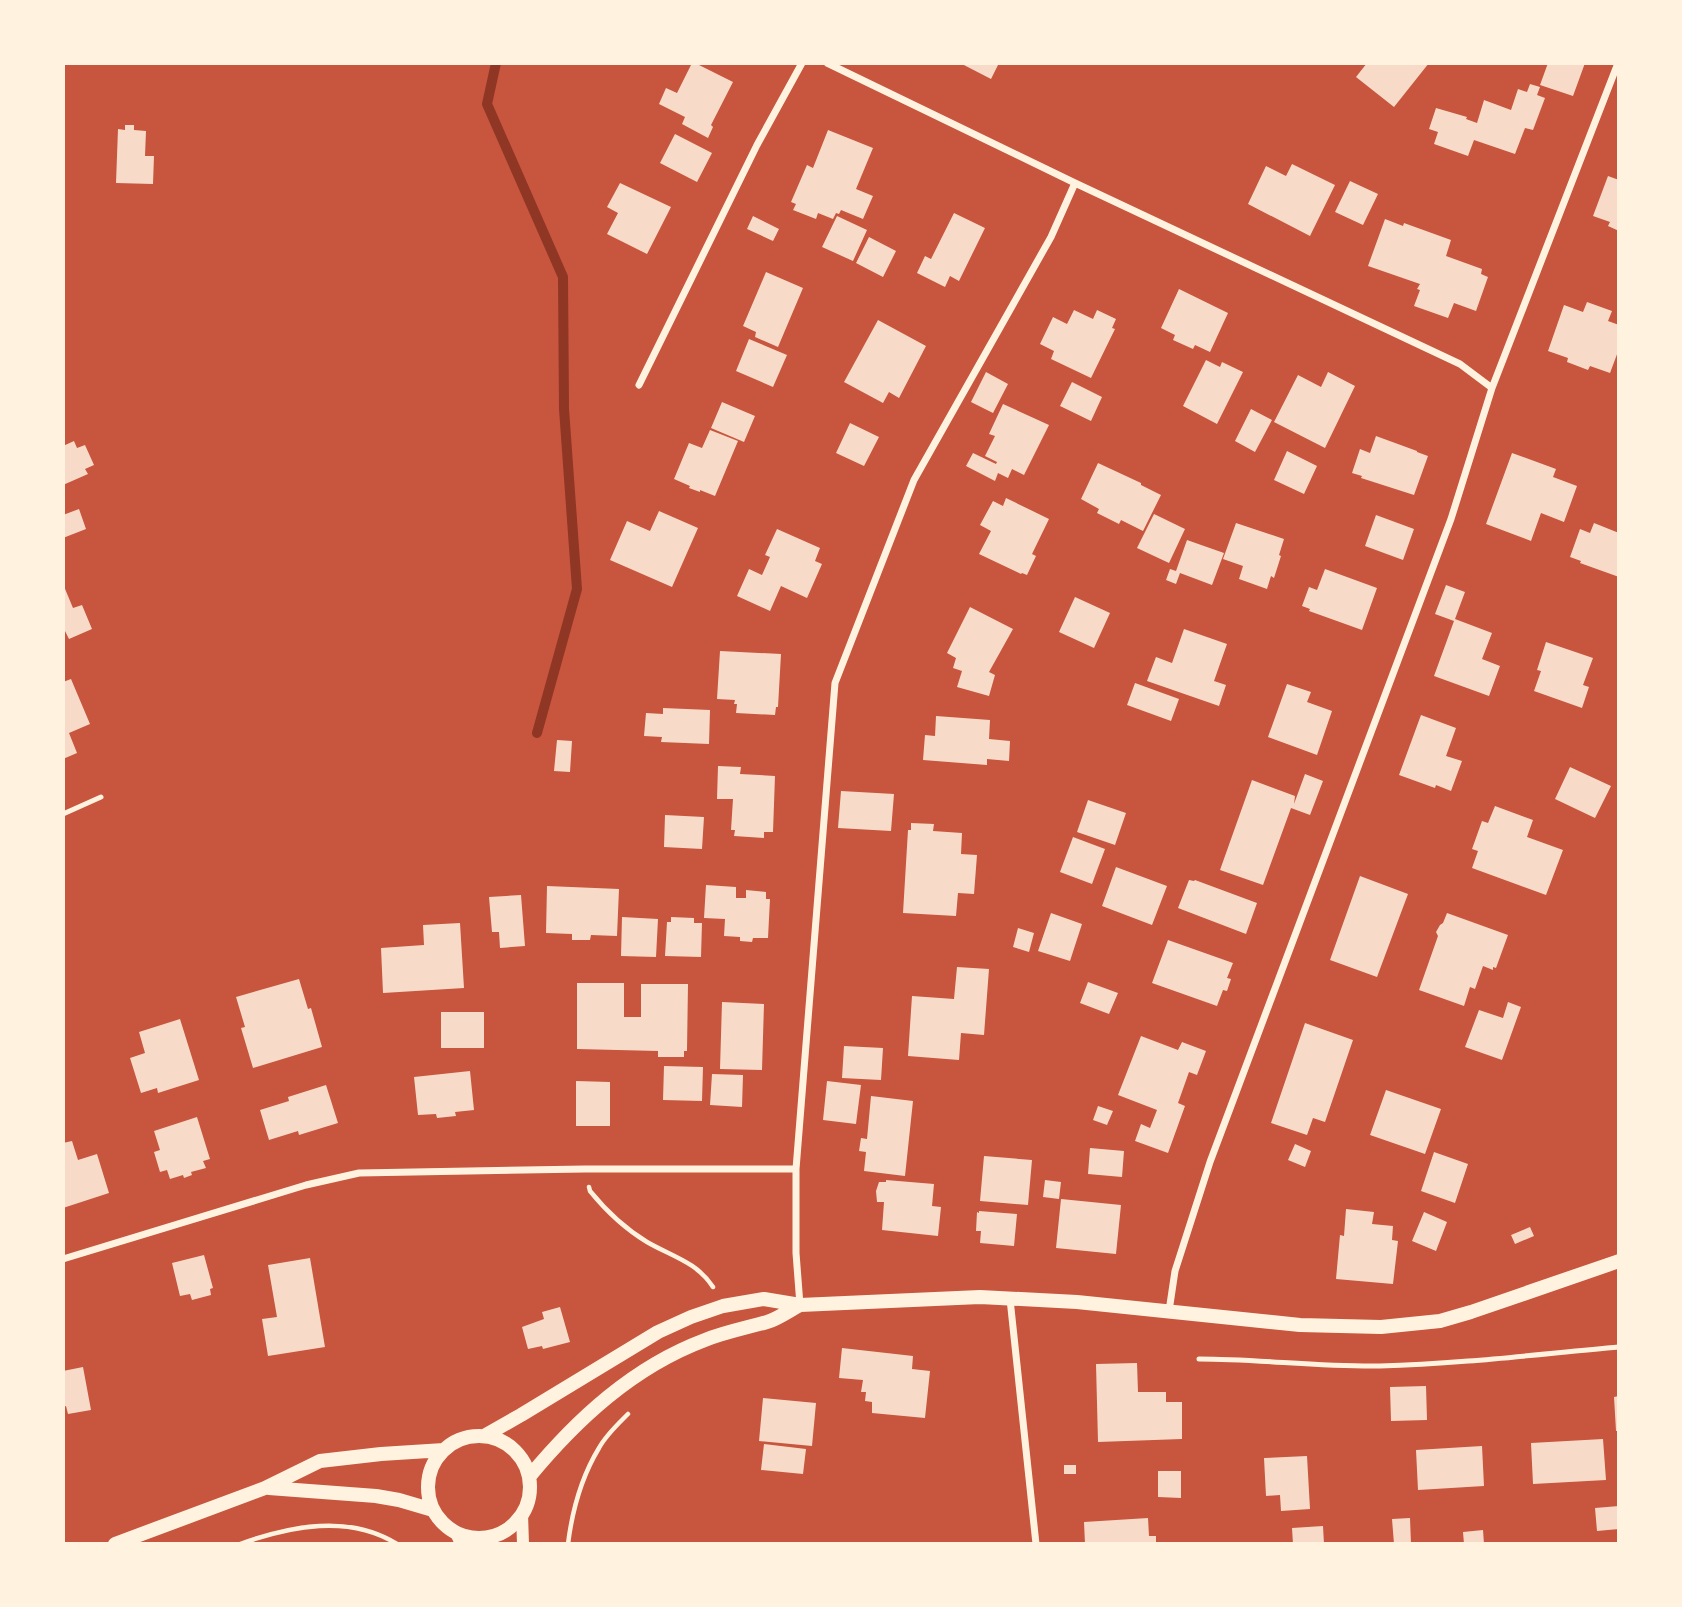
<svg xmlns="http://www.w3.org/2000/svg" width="1682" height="1607" viewBox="0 0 1682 1607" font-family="Arial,sans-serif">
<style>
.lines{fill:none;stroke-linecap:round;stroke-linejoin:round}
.stream{stroke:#8f3625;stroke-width:10}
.building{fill:#f7dbc8}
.path{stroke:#fff3e0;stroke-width:4.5}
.service{stroke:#fff3e0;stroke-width:5}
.minor{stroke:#fff3e0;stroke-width:7}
.tertiary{stroke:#fff3e0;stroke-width:12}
.secondary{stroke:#fff3e0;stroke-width:14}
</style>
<rect width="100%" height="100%" fill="#c8553d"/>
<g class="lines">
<path class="stream" d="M496 63 487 104 563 277 564 409 577 589 537 733"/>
</g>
<path class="building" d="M692 63H695L733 82 711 125 713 127 708 138 682 124 685 117 659 104 666 88 677 93Z
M960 63H999L991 79Z
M1367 63H1429L1394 107 1356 77Z
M1548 63H1585L1573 96 1540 85Z
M1530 84 1540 87 1537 95 1545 98 1533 130 1525 128 1515 154 1474 140 1468 156 1434 144 1438 132 1429 129 1436 108 1467 117 1466 119 1477 123 1484 100 1511 110 1518 89 1527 92Z
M125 125H134V130L146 131 145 156H154L153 184 116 183 118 129 125 130Z
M828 130 873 148 856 189 873 196 863 219 841 210 839 214 836 213 833 219 818 213 816 219 793 210 796 204 791 202 807 165 813 168Z
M675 134 712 153 697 182 660 163Z
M1292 164 1335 185 1310 236 1248 204 1266 166 1286 176Z
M1608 176 1619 180V231L1608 226 1610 222 1593 216Z
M1350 181 1378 194 1363 225 1335 212Z
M620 183 671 207 647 254 607 234 618 213 607 207Z
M954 213 985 228 959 281 950 276 945 287 917 273 925 256 931 259Z
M753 216 779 229 773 241 747 229Z
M837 216 867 230 853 261 822 247Z
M1385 219 1403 226 1404 223 1451 240 1446 256 1482 269 1481 274 1488 277 1476 311 1454 303 1448 318 1414 306 1420 290 1417 289 1420 284 1368 266Z
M869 237 896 251 883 277 856 263Z
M766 272 803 288 778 347 755 337 756 332 743 326Z
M1179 289 1228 313 1210 352 1195 345 1193 349 1173 340 1175 335 1161 328Z
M1587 302 1612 311 1608 321 1619 325V349L1610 373 1590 366 1588 370 1567 362 1568 358 1548 351 1564 305 1583 312Z
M1074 310 1093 319 1097 310 1116 319 1112 328 1115 329 1091 378 1051 359 1054 351 1040 344 1053 317 1067 324Z
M878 320 926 346 899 398 889 392 883 403 844 382Z
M749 339 787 355 773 387 736 371Z
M1206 360 1220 367 1222 362 1243 372 1217 424 1183 406Z
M986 372 1008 384 993 413 971 402Z
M1328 372 1355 386 1325 448 1274 422 1298 375 1321 387Z
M1072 382 1102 397 1091 421 1060 406Z
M722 402 755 416 744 442 711 428Z
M1003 404 1049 425 1024 475 1012 469 1008 478 998 473 995 481 966 466 973 453 996 464 997 462 985 456 995 436 989 434Z
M1251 409 1272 420 1255 452 1235 441Z
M850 423 879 437 864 466 836 453Z
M710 430 738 441 715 496 700 490V492L689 488 690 486 674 479 689 443 702 448Z
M1376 436 1417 451V452L1428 456 1414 495 1361 478 1362 476 1352 473 1360 449 1370 453Z
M74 441 77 448 85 445 94 465 85 469 88 474 63 485V446Z
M1287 451 1317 466 1304 494 1274 480Z
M1512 453 1556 469 1553 477 1577 486 1564 522 1541 513 1531 541 1486 524Z
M1098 463 1141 483V485L1161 495 1143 531 1121 520 1119 524 1097 513 1099 509 1081 499Z
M1006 498 1049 519 1032 554 1036 556 1027 575 1022 573 1021 574 979 554 991 531 980 525 993 501 1003 506Z
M79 509 86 529 63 538V515Z
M659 511 698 528 672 587 610 560 627 521 650 531Z
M1154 514 1185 529 1169 563 1137 548Z
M1376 515 1414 529 1403 560 1365 546Z
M1236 523 1284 539 1279 555 1281 556 1274 578 1271 576 1267 589 1239 579 1243 566 1223 559Z
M1594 523 1619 533V577L1580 563 1581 561 1570 557 1580 529 1590 533Z
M777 529 820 548 815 561 822 564 807 598 781 586 770 611 737 596 749 569 762 575 770 557 765 555Z
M1187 540 1224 553 1212 585 1180 573 1176 584 1166 580 1170 569 1176 571Z
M1325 569 1377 588 1362 630 1309 611 1310 609 1302 606 1309 587 1317 590Z
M63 584 73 608 82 605 92 629 69 639 65 631 63 632Z
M1446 585 1465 592 1455 619 1492 633 1482 659 1500 666 1489 696 1434 676 1454 621 1435 614Z
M1075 597 1110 613 1094 648 1059 632Z
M970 607 1013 629 989 672 995 675 989 696 957 687 962 671 953 668 956 658 947 653Z
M1184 629 1227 644 1214 681 1226 685 1219 706 1147 681 1156 657 1172 663Z
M1546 642 1593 658 1583 685 1589 687 1582 708 1534 691 1541 671 1537 670Z
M720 651 781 654 778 707H776L775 715 736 713 737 704H734L735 700 717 699Z
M71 679 90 724 69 733 77 753 63 759V682Z
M1135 683 1179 699 1171 721 1127 705Z
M1287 684 1311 692 1307 702 1332 711 1317 755 1268 737Z
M663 708 710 710 709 744 661 742 662 737 644 736 646 713 663 714Z
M1421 715 1456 728 1446 756 1462 761 1451 791 1436 785 1435 788 1399 775Z
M936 716 990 720 989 739 1010 741 1009 761 987 759V765L923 760 925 735 935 736Z
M557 740 572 741 570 772 554 771Z
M718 766 741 767 740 774 775 776 773 832H764V838L734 836 735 830H731L733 799H717Z
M1570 767 1611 786 1595 818 1555 799Z
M1305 774 1323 781 1310 815 1291 808 1263 885 1220 870 1252 780 1295 796 1294 804Z
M841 791 894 794 891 831 838 828Z
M1088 800 1126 813 1115 845 1077 832Z
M1495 806 1533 820 1527 837 1563 850 1546 895 1472 868 1478 851 1472 849 1482 821 1488 823Z
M665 815 704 817 702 849 664 847Z
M911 823 934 824 933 831 962 833 961 854 977 855 974 894 958 893 956 916 903 913 908 830H911Z
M1073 837 1105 849 1092 884 1060 872Z
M1116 867 1167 886 1152 925 1102 906Z
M1360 876 1408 894 1377 977 1330 960Z
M1189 880 1194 881 1195 880 1257 903 1246 934 1178 908Z
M706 885 736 887V898H746V890L766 892V899H770L768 938H753L752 942 740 941V937L724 936 725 919 704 918Z
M547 886 619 889 617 936 591 935 590 940H572V934L546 933Z
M521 895 525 946 500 948 499 932H492L489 897Z
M1051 913 1082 924 1070 961 1038 951Z
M1447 913 1508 935 1496 968 1493 967V970L1483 966 1475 989 1470 987 1464 1006 1419 990 1438 936 1436 932 1440 925 1443 923Z
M622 917 658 919 656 957 621 956Z
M671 917 694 918V923H702L701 957 665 956 667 922H671Z
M460 923 464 988 383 993 381 948 424 945 423 925Z
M1018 928 1034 933 1029 952 1013 947Z
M1168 940 1233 963 1227 978 1231 979 1227 991 1223 990 1217 1006 1152 983Z
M957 967 989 969 984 1035 961 1033 959 1060 908 1056 912 996 954 999Z
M299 979 308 1009 311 1008 322 1047 253 1068 241 1028 245 1027 236 997Z
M1088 982 1118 993 1109 1014 1080 1003Z
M577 983H624V1017H641V984H688L687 1051H684V1057H658V1051L577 1049Z
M722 1002 764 1004 762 1070 720 1069Z
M1508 1002 1521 1007 1502 1060 1465 1047 1479 1010 1503 1018Z
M441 1012H484V1048H441Z
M180 1019 199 1080 158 1093 157 1088 141 1093 130 1058 145 1053 139 1032Z
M1305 1023 1353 1040 1325 1122 1313 1118 1307 1135 1271 1123Z
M1141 1036 1178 1050 1182 1042 1206 1051 1197 1075 1189 1072 1178 1103 1185 1106 1168 1153 1135 1141 1141 1124 1150 1128 1157 1110 1118 1095Z
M844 1046 883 1048 881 1080 842 1078Z
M664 1066 703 1067 702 1101 663 1100Z
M470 1071 474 1110 455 1112 456 1116 437 1118 436 1114 418 1115 414 1077Z
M712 1074 743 1075 742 1107 710 1105Z
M576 1081 610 1082V1126H576Z
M827 1081 861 1085 856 1124 823 1120Z
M326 1085 338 1123 299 1135 298 1131 269 1140 260 1110 289 1101 288 1097Z
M1386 1090 1441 1109 1425 1154 1370 1135Z
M871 1096 913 1101 905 1176 864 1171 866 1152 859 1151 861 1138 867 1139Z
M1098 1106 1113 1111 1107 1125 1093 1120Z
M197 1117 210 1159 203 1161 206 1168 191 1172 192 1175 184 1178 183 1175 170 1179 167 1170 160 1172 154 1152 160 1150 154 1131Z
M72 1141 78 1160 97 1154 109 1193 63 1208V1143Z
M1295 1144 1311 1151 1305 1167 1288 1160Z
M1090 1148 1124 1151 1122 1177 1088 1174Z
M1434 1152 1468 1164 1455 1203 1421 1191Z
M984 1156 1032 1160 1028 1205 980 1201Z
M886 1180 934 1184 932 1206 941 1207 938 1236 882 1230 884 1202H877L876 1191 879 1182H886Z
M1045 1180 1061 1182 1059 1199 1043 1197Z
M1061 1199 1121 1205 1116 1254 1056 1248Z
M1346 1209 1374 1212 1372 1224 1393 1226 1392 1240 1398 1241 1393 1284 1336 1279 1340 1235 1344 1236Z
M979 1211 1017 1214 1014 1246 980 1243 981 1231H976L977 1212 979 1213Z
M1424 1212 1447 1222 1436 1251 1412 1241Z
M1530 1227 1534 1236 1515 1244 1511 1235Z
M204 1255 213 1288 210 1289 211 1295 192 1300 190 1294 180 1296 172 1263Z
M310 1258 325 1347 268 1356 262 1319 277 1317 268 1265Z
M560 1307 570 1342 543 1349 542 1346 528 1349 522 1327 544 1319 542 1312Z
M842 1348 913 1356 912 1369 930 1371 925 1418 872 1413V1402L865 1401 866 1392H861L863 1380 839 1378Z
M1137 1363 1138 1392H1166V1402H1182V1439L1098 1442 1096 1364Z
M83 1367 91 1410 68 1414 66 1406 63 1407V1371Z
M1426 1386 1427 1420 1391 1421 1390 1387Z
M1619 1396V1431H1616L1614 1397Z
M763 1398 816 1403 812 1446 759 1441Z
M1603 1439 1606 1480 1533 1484 1531 1443Z
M764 1444 806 1449 803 1474 761 1470Z
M1482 1446 1484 1486 1418 1490 1416 1450Z
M1307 1456 1310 1509 1281 1511 1280 1495 1266 1496 1264 1458Z
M1064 1465H1076V1474H1064Z
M1158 1471H1181V1498L1158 1497Z
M1619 1506V1529L1597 1531 1595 1508Z
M1148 1518 1149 1536H1156V1544H1085L1084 1522Z
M1410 1518 1411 1544H1394L1392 1519Z
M1323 1526 1324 1544H1293L1292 1528Z
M1483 1530 1484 1544H1464L1463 1532Z"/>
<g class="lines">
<path class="path" d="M589 1187 590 1191C607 1212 624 1228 647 1242 671 1256 697 1262 713 1287
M240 1544C290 1526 349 1514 397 1544
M568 1544C572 1512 582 1476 599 1448 606 1435 618 1424 628 1414"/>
<path class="service" d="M63 814 101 797
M1199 1359C1259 1359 1319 1367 1380 1366 1460 1364 1540 1354 1619 1347"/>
<path class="minor" d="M827 63 1075 183 1460 364 1492 388
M639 385 757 145 802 63
M63 1259 306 1185 359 1173 585 1169H796
M1010 1299 1036 1544
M800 1305 796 1253V1169L835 683 914 480 1051 237 1075 183
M1169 1311 1175 1271 1210 1162 1451 519 1492 388 1618 63"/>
<path class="tertiary" d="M522 1514 523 1544
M456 1533 461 1544"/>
<path class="secondary" d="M484 1436 521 1415 658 1332 691 1317 723 1306 764 1299 800 1305 980 1297 1077 1302 1300 1325 1381 1327 1440 1321 1471 1312 1619 1261
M428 1487a51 51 0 1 1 102 0a51 51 0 1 1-102 0Z
M529 1477C577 1419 633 1367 705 1340 725 1332 746 1328 767 1322 778 1319 790 1310 800 1305
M269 1488 376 1496 399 1500 433 1510
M115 1544 265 1488 320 1461 381 1454 444 1450"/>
</g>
<rect width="1682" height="1607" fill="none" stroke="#fff3e0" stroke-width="130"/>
</svg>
